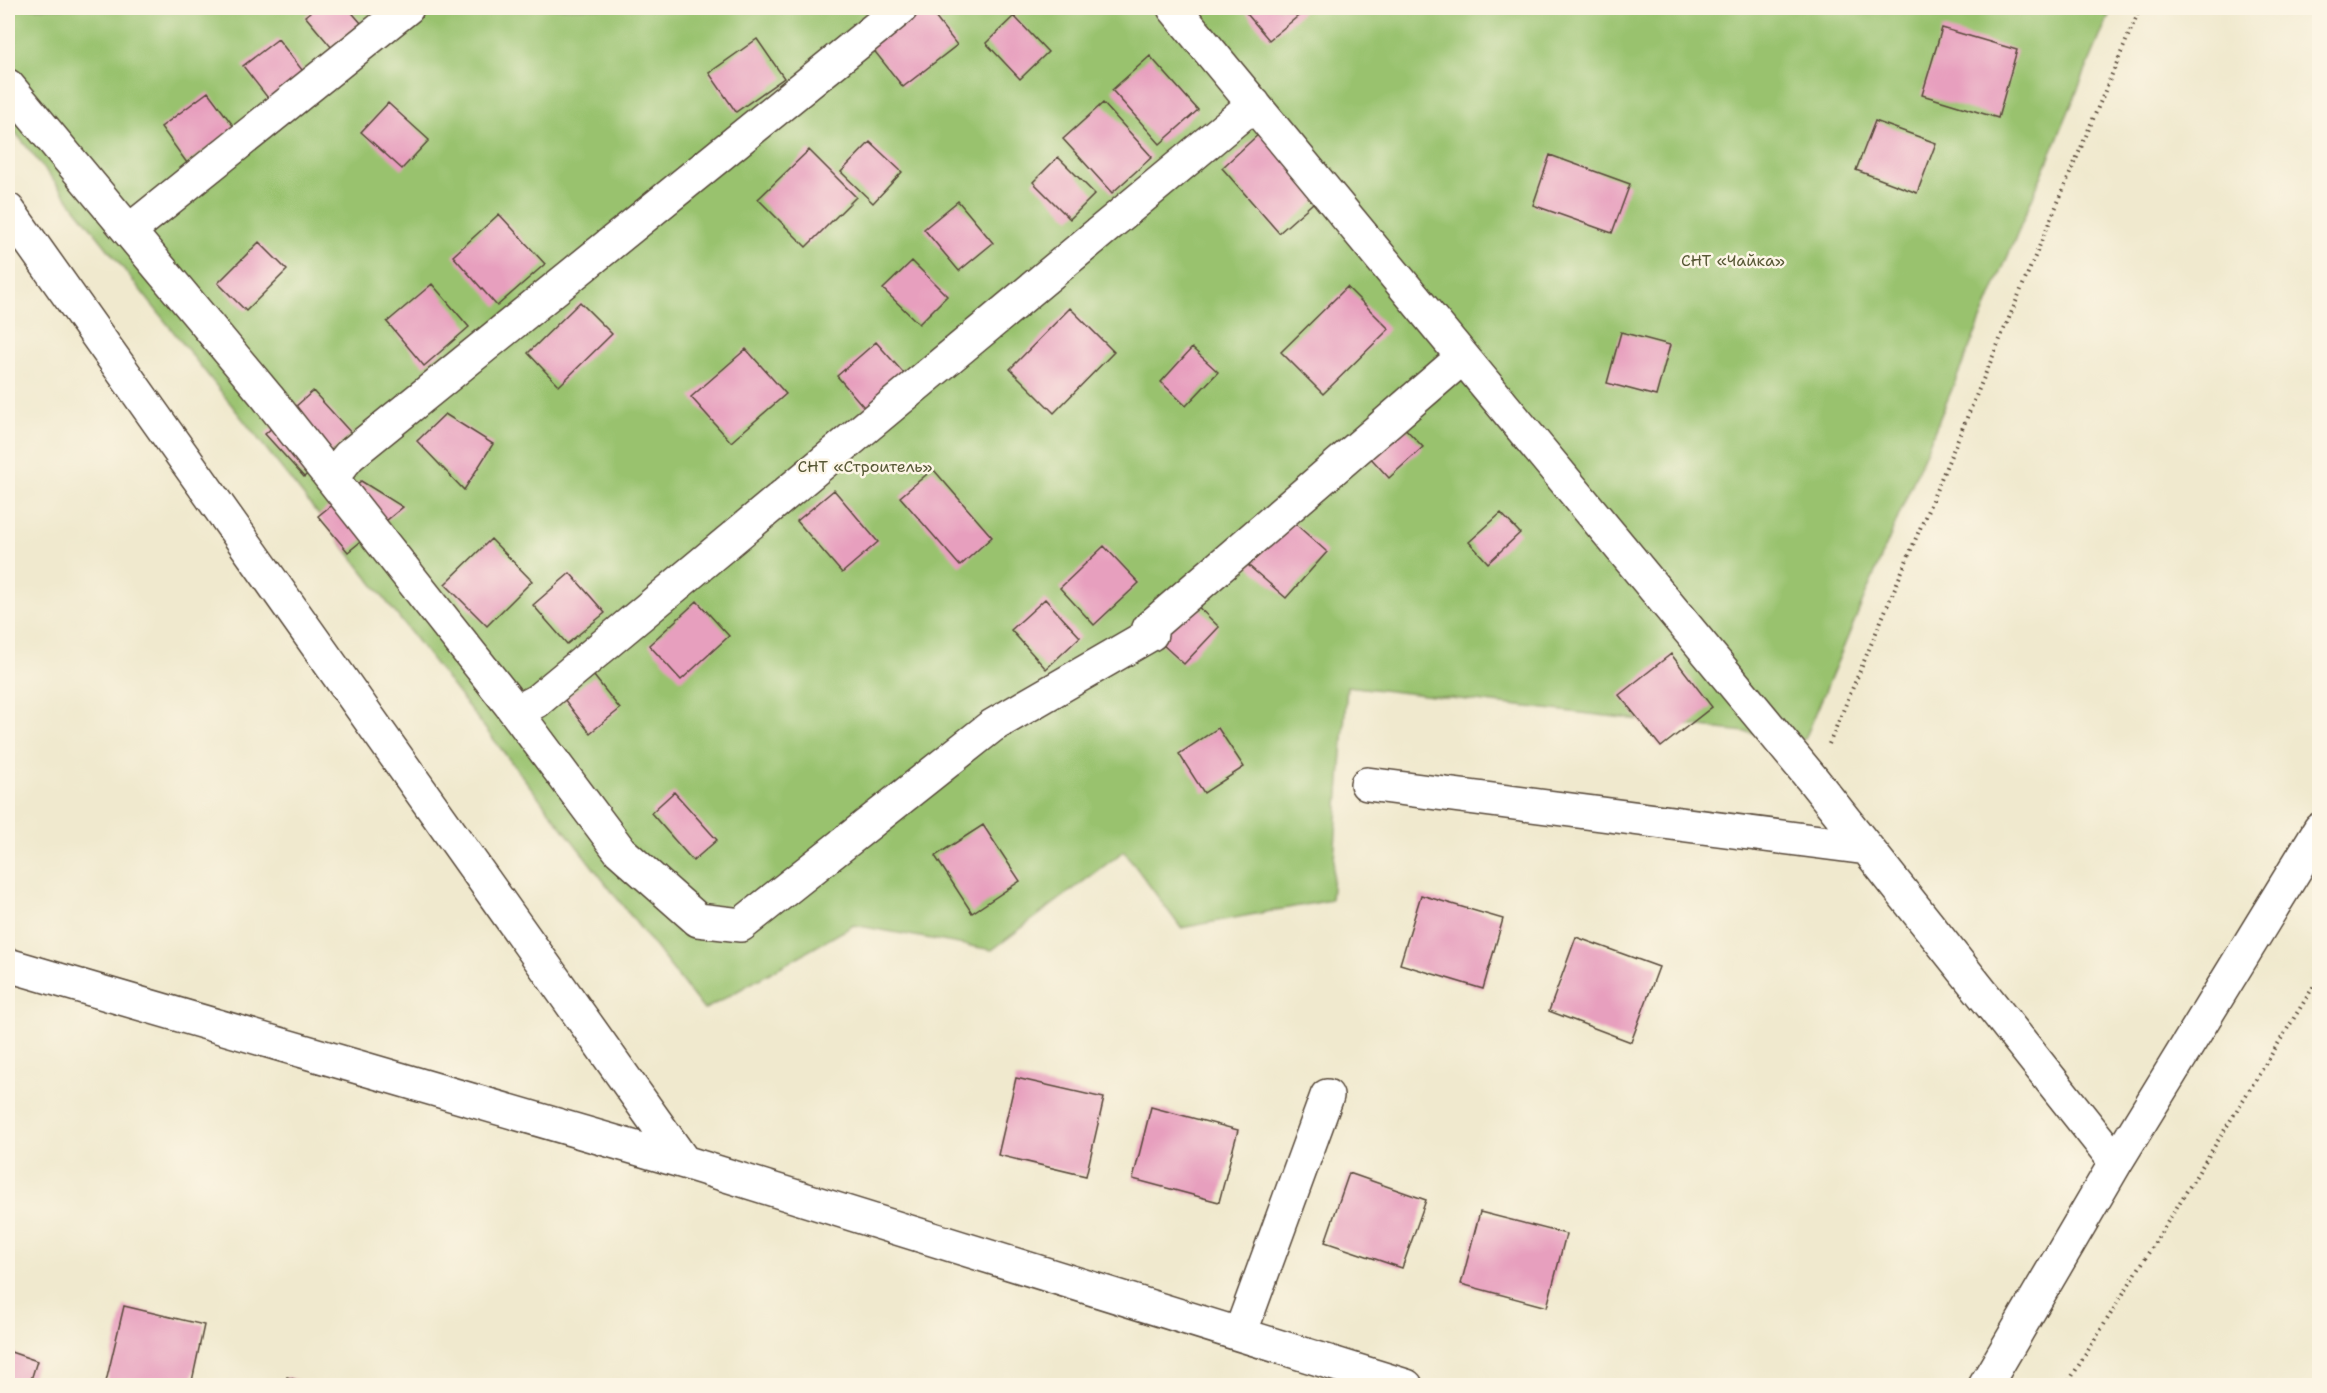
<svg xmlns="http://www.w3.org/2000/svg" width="2327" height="1393" viewBox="0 0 2327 1393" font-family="'Shantell Sans',sans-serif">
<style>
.green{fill:#99c26e;stroke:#6a7646;stroke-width:1.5}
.building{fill:#e79fbe}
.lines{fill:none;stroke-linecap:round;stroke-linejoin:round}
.minor-casing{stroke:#564738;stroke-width:36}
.path{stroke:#564738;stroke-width:4;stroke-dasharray:1.5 4.5;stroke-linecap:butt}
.minor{stroke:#fff;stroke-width:33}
.labels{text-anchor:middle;stroke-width:5;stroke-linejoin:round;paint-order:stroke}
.park-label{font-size:16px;fill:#575836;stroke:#fcf5e5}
</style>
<rect width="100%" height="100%" fill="#fcf5e5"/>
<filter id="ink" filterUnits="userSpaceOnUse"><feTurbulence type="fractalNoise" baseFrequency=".0167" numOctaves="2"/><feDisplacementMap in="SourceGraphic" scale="12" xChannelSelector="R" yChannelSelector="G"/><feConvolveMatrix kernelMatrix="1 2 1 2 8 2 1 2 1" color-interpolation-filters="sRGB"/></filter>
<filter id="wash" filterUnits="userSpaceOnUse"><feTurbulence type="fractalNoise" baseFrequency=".008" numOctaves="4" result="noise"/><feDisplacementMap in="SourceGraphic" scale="24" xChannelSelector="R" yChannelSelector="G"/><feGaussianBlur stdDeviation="1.35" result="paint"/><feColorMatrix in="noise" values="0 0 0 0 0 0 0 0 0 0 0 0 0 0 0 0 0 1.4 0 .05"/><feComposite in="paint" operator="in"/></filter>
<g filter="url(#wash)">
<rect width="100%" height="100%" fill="#f0e9ce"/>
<path class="green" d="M8 8H2112L1805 739 1347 686 1331 900 1181 928 1124 851 992 950 854 925 704 1010 348 552 8 123Z"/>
<g id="blocks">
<path class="building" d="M315 8H348L361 23 332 48 305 16Z
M903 8H928L957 45 903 87 864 38Z
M1242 8H1308L1269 40Z
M1014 16 1048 52 1020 79 986 43Z
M1942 28 2017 50 1998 118 1922 95Z
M278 39 306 75 271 102 243 66Z
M757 39 784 78 736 112 709 73Z
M1150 56 1198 110 1160 144 1112 90Z
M208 92 235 128 187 163 161 127Z
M388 103 429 140 402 169 361 132Z
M1103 103 1152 157 1112 193 1063 139Z
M1875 121 1936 143 1917 193 1856 170Z
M1263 130 1321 196 1279 233 1222 168Z
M870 142 902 172 873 203 841 172Z
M809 150 856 197 806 247 758 199Z
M1550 155 1630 184 1612 233 1533 205Z
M1058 157 1095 194 1070 219 1033 182Z
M958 201 993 243 959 271 924 229Z
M499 214 545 264 497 306 453 256Z
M259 242 287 270 246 311 218 283Z
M912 261 947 296 919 324 883 289Z
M432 284 469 327 424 366 387 322Z
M1347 287 1389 329 1323 394 1281 352Z
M580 302 612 334 559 386 528 353Z
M1070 308 1114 352 1054 413 1010 369Z
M1621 332 1670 345 1656 396 1607 383Z
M876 342 908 378 869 413 837 376Z
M1192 348 1218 372 1186 406 1161 382Z
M746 349 786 394 731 442 691 397Z
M313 391 352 434 304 477 265 434Z
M445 414 493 444 464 490 417 441Z
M1401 424 1423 447 1389 478 1368 455Z
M933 469 992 537 960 566 900 497Z
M361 481 403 507 348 552 318 516Z
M834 490 878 542 842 573 797 521Z
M1501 513 1520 533 1488 563 1469 542Z
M1290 519 1327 552 1286 598 1249 566Z
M491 539 532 581 487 626 445 584Z
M1104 546 1139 583 1094 625 1060 588Z
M570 573 605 613 567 644 533 605Z
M1187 596 1219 627 1184 664 1151 634Z
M1045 599 1080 637 1046 669 1011 630Z
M697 601 729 636 681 680 649 645Z
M1671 654 1712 707 1661 747 1619 695Z
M594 676 620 709 590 733 564 699Z
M1218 728 1244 767 1204 793 1179 754Z
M674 792 717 840 693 861 651 813Z
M983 825 1020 881 972 913 935 856Z
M1421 895 1503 919 1483 989 1400 964Z
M1576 937 1659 967 1631 1042 1549 1011Z
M1016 1078 1104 1098 1086 1176 998 1155Z
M1151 1107 1238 1130 1219 1202 1133 1179Z
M1349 1173 1426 1200 1402 1268 1325 1242Z
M1480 1212 1566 1234 1547 1307 1461 1284Z
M124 1306 204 1325 191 1386H105Z
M8 1351 37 1361 29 1386H8Z
M287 1377 313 1385V1386H284Z"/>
</g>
</g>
<g filter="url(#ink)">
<use href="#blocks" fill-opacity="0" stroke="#564738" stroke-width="1.5"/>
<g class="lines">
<defs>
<path id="minor" d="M1174 8 1813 780 2116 1162
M8 86 268 398 510 704 620 851 698 920 741 925 992 726 1151 634 1149 628 1463 357
M8 210 684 1162
M129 231 407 8
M331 478 349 456 901 8
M516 712 537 701 1254 104
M1367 784 1867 848
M8 965 684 1162 1406 1386
M1240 1334 1327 1096
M1985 1386 2116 1162 2320 829"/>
</defs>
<use href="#minor" class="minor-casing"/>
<path class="path" d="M1829 744 2140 8
M2066 1386 2320 976"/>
<use href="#minor" class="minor"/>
</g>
</g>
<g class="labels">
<g class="park-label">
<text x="1733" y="266">СНТ «Чайка»</text>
<text x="865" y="472">СНТ «Строитель»</text>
</g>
</g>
<rect width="2327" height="1393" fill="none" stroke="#fcf5e5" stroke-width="30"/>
</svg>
